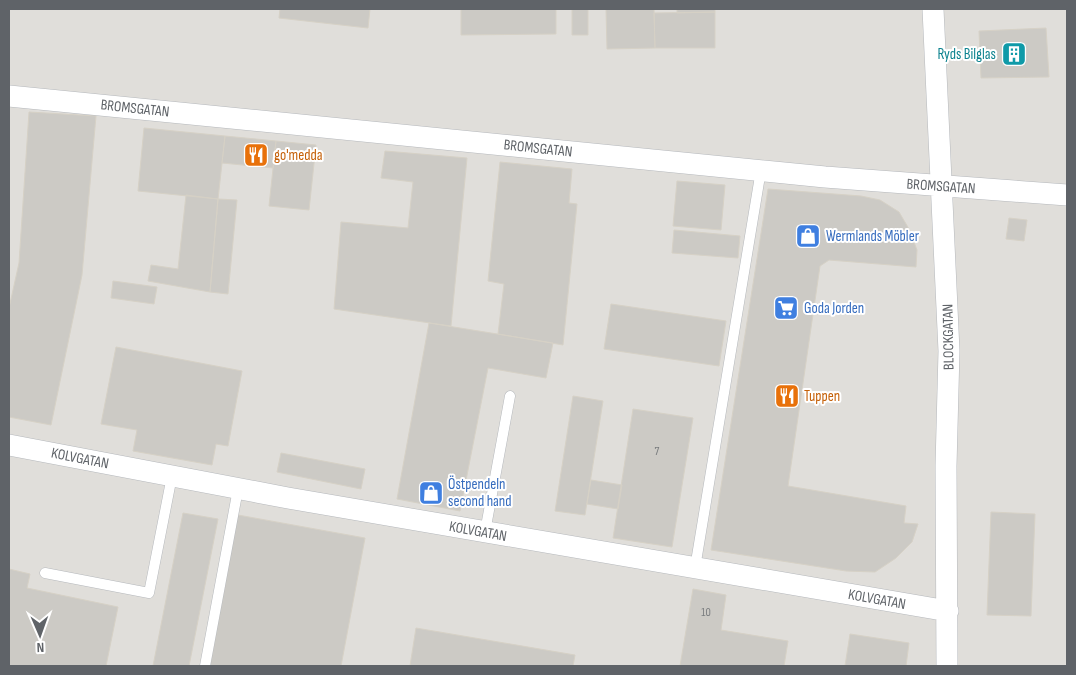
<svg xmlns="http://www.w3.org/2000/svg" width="1076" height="675" viewBox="0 0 1076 675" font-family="'Sofia Sans Condensed',sans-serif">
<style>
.industrial{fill:#e0deda}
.building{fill:#cccac5;stroke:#d6d1c6}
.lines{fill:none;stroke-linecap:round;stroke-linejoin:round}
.service-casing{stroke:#b5b8bc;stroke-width:11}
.minor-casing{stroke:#b5b8bc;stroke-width:22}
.service{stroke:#fff;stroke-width:10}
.minor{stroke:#fff;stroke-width:21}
.labels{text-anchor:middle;stroke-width:4;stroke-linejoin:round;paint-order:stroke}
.number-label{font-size:12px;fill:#7a7d7f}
.culture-label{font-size:15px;fill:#0d838f;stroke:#fff;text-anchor:end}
.street-label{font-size:15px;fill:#5f6368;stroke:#fff}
.food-label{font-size:15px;fill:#c56008;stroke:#fff;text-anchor:start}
.shop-label{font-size:15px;fill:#366cbe;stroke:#fff;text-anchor:start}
</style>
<rect width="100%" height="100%" fill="#f1efe8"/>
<path class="industrial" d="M9 9H1067V666H9Z"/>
<path class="building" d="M280 9H370L368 28 279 18Z
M461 9H556V34L461 35Z
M572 9H588V35H572Z
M606 9H654L655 48 607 49Z
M677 9H715V12L677 13Z
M715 12V48H655L654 13Z
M1046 28 1049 77 981 78 979 31Z
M29 112 96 116 82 275 51 425 9 417V308L19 263Z
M144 128 225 136 218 199 138 191Z
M225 136 276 141 273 168 222 163Z
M276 141 316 145 309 210 269 206Z
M385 151 467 158 451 326 334 309 341 222 408 228 413 182 381 178Z
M500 162 572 169 569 203 577 204 563 345 498 334 504 284 488 281Z
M677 181 725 185 721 230 673 226Z
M768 189 861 196 880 200 899 212 909 229 917 250 916 267 829 260 820 266 788 486 906 506 904 523 918 524 912 542 896 558 875 572 846 571 711 550Z
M186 195 218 199 210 292 148 281 151 265 178 269Z
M218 199 237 200 228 294 210 292Z
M1009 218 1027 220 1024 241 1006 239Z
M674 230 740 236 738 258 672 253Z
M113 281 157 287 154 304 111 298Z
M611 304 726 321 719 366 604 349Z
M429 323 553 343 546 378 488 368 460 511 397 499Z
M116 347 242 371 228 446 216 444 212 465 133 451 137 430 101 424Z
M573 396 603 401 585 515 555 511Z
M633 409 693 418 672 547 613 538Z
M281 453 365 469 361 489 277 472Z
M591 480 622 485 618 509 587 504Z
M991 512 1035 514 1031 616 987 615Z
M183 513 218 519 189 666H153Z
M238 515 365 538 341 666H210Z
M9 569 30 574 27 588 118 607 106 666H9Z
M693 589 726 595 721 630 788 641 784 666H680Z
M416 628 575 655 573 666H410Z
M850 634 909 643 906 666H845Z"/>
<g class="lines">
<defs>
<path id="service" d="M485 532 510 396
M695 568 761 170
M45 573 149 593 172 476
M205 666 238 489"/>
<path id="minor" d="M933 9 949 351 946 466 947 666
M9 96 825 177 1067 195
M9 445 288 498 948 611"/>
</defs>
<use href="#service" class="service-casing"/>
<use href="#minor" class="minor-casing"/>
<use href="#service" class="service"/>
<use href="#minor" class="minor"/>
</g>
<defs>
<symbol id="building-square" viewBox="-11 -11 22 22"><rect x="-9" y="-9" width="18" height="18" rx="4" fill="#0f9aa8" stroke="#fff"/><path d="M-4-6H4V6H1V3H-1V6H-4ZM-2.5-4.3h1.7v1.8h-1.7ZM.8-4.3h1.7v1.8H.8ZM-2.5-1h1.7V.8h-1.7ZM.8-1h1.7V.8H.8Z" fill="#fff"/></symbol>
<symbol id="restaurant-square" viewBox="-11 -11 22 22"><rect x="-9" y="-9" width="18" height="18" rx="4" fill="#e8710a" stroke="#fff"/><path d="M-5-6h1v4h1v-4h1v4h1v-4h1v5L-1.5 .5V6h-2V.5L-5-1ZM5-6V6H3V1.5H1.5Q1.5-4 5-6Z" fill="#fff"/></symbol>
<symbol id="shop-square" viewBox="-11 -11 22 22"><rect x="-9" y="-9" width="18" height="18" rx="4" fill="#3f7fe0" stroke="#fff"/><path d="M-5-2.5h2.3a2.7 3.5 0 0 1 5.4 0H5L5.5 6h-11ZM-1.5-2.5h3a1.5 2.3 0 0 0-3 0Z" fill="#fff"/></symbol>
<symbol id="supermarket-square" viewBox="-11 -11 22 22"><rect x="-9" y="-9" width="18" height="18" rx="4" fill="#3f7fe0" stroke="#fff"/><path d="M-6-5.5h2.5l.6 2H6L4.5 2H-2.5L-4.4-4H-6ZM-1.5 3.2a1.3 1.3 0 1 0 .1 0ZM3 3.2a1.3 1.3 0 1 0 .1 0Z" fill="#fff"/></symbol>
</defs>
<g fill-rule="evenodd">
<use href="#building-square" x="1000" y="40" width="28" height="28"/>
<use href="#restaurant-square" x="242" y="141" width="28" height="28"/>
<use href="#shop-square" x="794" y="222" width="28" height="28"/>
<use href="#supermarket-square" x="772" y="294" width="28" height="28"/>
<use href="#restaurant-square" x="773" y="382" width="28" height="28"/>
<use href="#shop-square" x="417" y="479" width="28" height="28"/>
</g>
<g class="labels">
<g class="number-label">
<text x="657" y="455">7</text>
<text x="706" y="616">10</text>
</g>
<g class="culture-label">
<text x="996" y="59">Ryds Bilglas</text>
</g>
<g class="street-label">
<text transform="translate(135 108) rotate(6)" y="5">BROMSGATAN</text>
<text transform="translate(538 148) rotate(6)" y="5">BROMSGATAN</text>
<text transform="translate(941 186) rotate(4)" y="5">BROMSGATAN</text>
<text transform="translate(948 337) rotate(-91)" y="5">BLOCKGATAN</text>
<text transform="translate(80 458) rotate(11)" y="5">KOLVGATAN</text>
<text transform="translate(478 531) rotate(10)" y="5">KOLVGATAN</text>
<text transform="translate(877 599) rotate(10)" y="5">KOLVGATAN</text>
</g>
<g class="food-label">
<text x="274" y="160">go'medda</text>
<text x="804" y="401">Tuppen</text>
</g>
<g class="shop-label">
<text x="826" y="241">Wermlands Möbler</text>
<text x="804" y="313">Goda Jorden</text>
<text x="448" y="489">Östpendeln<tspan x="448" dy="17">second hand</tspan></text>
</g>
</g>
<rect width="1076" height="675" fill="none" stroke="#5f6368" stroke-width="20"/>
<g transform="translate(40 635) rotate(178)" stroke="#ffffff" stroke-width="4" paint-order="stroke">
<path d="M0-4L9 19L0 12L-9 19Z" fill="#5f6368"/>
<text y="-8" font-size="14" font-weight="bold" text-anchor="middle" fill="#5f6368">N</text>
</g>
</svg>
